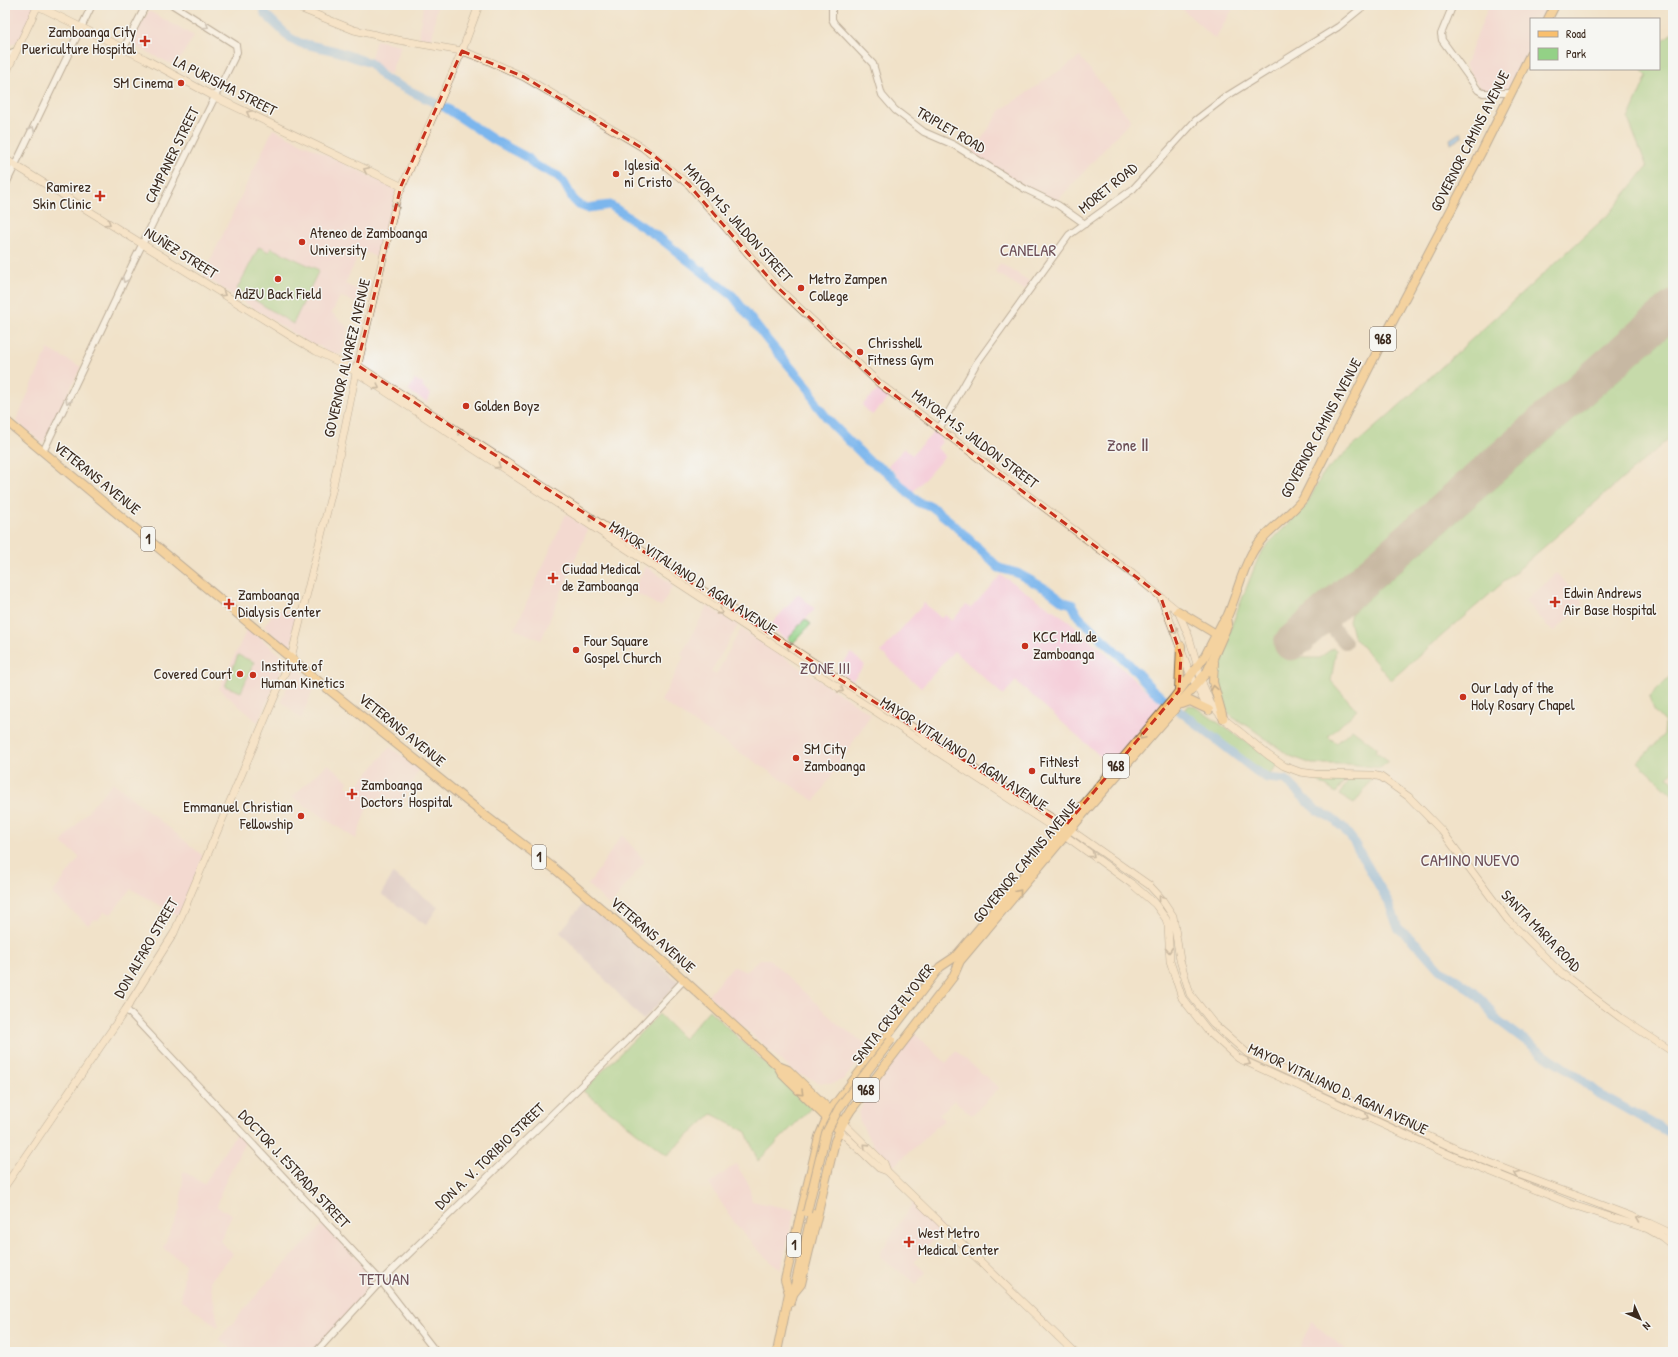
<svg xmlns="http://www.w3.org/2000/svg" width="1678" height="1357" viewBox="0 0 1678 1357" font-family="'Patrick Hand',sans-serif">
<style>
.built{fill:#f5cfda}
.industrial{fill:#d1bdcb}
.green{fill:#93d186;stroke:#677e52}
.water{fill:#7bb6ed;stroke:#5b7086}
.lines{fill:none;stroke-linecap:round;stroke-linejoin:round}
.river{stroke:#7bb6ed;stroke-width:9}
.taxiway{stroke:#968674;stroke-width:14}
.runway{stroke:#968674;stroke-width:35}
.tertiary-casing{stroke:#7b6a5a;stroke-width:8}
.secondary-casing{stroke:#7b6a5a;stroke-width:8}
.primary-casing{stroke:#7b6a5a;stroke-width:10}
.trunk-casing{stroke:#7b6a5a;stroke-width:10}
.tertiary{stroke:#fff;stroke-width:6}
.secondary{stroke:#fde5c5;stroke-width:7}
.primary{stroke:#f9bf6d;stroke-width:8}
.trunk{stroke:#f9bf6d;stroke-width:8}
.primary-bridge-casing{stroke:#7b6a5a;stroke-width:10;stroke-linecap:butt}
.primary-bridge{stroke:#f9bf6d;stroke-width:8}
.oneway{stroke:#a79f9a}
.oneway2{stroke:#9c8872}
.oneway3{stroke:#906d42}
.marked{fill:none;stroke:#c8321e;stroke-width:3;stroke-dasharray:8 5;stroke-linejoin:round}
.poi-dot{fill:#c8321e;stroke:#f6f6f2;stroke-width:1.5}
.labels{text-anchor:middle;stroke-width:3;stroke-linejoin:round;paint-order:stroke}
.shield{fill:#f6f6f2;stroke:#73675e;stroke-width:1}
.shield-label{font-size:14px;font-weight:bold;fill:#3b2a1e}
.poi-label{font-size:15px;fill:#3b2a1e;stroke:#f6f6f2;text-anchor:start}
.street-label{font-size:15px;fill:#3b2a1e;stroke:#f6f6f2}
.quarter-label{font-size:17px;fill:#6e5057;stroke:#f6f6f2}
</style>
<rect width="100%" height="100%" fill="#f6f6f2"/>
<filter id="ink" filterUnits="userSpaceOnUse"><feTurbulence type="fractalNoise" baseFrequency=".025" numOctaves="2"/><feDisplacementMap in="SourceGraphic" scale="8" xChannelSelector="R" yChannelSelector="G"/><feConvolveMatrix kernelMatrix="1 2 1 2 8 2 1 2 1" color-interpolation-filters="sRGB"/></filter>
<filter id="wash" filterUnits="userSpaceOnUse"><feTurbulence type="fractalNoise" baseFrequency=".012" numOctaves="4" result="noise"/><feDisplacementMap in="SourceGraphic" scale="16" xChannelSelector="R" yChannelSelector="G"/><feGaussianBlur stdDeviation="0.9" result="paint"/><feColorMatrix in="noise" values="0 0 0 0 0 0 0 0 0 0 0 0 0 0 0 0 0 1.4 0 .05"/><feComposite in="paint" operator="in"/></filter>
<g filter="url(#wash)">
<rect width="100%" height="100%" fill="#f1e2c9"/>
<path class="built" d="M5 5H37L20 41 5 47Z
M423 5H437L432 40 419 37Z
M1178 5H1235L1215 39Z
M1489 5H1550L1543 19H1531V44L1508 90 1482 91 1465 66Z
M149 11 194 36 175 66 133 45 131 40Z
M376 40 401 45 390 75 370 61Z
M1080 57 1131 120 1057 201 1036 190 1028 189 972 153 1001 110Z
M273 129 397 189 380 259 361 250 345 284 368 295 365 307 340 296 332 313 348 328 343 351 340 355 326 352 320 346 310 344 203 276Z
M1000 263 1031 282 1025 290 995 272Z
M48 349 81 367 43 444 16 421Z
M415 379 424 385 422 387 431 394 427 402 408 391Z
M880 388 890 397 872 415 862 405Z
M935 431 942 437 940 440 942 442 937 448 945 456 913 492 888 465 905 448 912 455Z
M566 514 588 529 541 640 515 629Z
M646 566 673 585 661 607 632 591Z
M1557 573 1584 603 1553 632 1525 601Z
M1001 575 1068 620 1162 704 1109 764 1016 681 1003 695 954 651 921 688 881 652 924 603 941 618 945 615 952 621 966 605 971 608Z
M798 594 815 609 787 639 769 627Z
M707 606 738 625 711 672 716 674 741 629 871 714 815 801 661 701 684 657 681 655Z
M276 610 299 613 290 650 264 626Z
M248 627 286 660 258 722 219 689Z
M851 653 865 665 852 681 837 670Z
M295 667 316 683 301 719 281 701Z
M390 747 419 768 400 812 391 804 392 800 388 797 370 799 356 839 292 797 328 764 348 781 346 786 353 791Z
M113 782 203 856 179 916 131 889 111 914 104 912 98 920 94 919 88 925 52 894 80 857 61 843Z
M622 835 645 861 610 906 588 885Z
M760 959H769L839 1025 872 1048 843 1080 833 1083H822L795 1073 708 995 733 966 746 972Z
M914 1033 946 1063 956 1051 999 1088 972 1115 954 1100 939 1115 944 1120 894 1166 876 1148 868 1137 859 1119V1112L868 1093Z
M237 1132 246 1140 223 1187 217 1207 232 1214 220 1241 233 1254 210 1281 219 1328 181 1300 185 1264 163 1248 180 1209 183 1180V1171L204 1184Z
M736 1164 749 1185 752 1201 795 1210 781 1270 763 1255 736 1225 709 1184Z
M914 1201 943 1228 914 1262 925 1272 917 1284 880 1258V1253Z
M324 1223 379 1282 314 1352H235L219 1339 264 1286Z
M1312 1322 1348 1352H1296Z"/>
<path class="industrial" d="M393 874 438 907 426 925 381 894Z
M585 901 679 982 643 1020 560 932Z"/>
<path class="green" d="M1673 32V287L1280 633 1300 658H1319L1333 648 1336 650 1331 681 1357 710 1328 737 1337 743 1352 729 1377 748 1375 751 1389 761 1380 768 1350 764H1312L1290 756 1248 726 1232 717 1223 706 1218 692 1216 665 1259 556 1267 545 1306 506 1323 473 1391 413 1611 212 1647 167 1628 119 1647 76 1641 69H1659V44Z
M259 247 269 252 271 248 319 270 293 324 237 289Z
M1673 332V409L1672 410 1673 435 1391 680 1353 636 1349 621 1351 614Z
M805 619 811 624 793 643 788 638Z
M238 655 254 662 241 692 225 686Z
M1673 673V771L1668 777 1673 782V795L1638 762 1664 734 1665 723 1655 712 1649 697Z
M1189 705 1194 706 1278 764 1268 777 1184 711Z
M1348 776 1336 793 1312 777Z
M1351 777 1372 779 1354 804 1339 795Z
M709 1010 812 1107 758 1161 746 1132 712 1114 667 1155 583 1091 659 1014 684 1039Z"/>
<path class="water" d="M1459 133H1462V137L1451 144 1450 139Z"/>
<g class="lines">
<path class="river" d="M263 5 265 14 290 38 300 43 336 51 370 63 385 79 446 108 494 140 528 158 534 165 558 176 564 183 573 199 579 205 587 208 610 205 661 239 733 296 768 341 810 390 816 404 831 423 868 460 886 471 919 503 931 506 951 522 999 568 1017 573 1048 590 1064 602 1072 604 1078 616 1129 664 1153 690 1256 771 1267 778 1286 780 1310 804 1318 811 1332 818 1344 829 1352 839 1389 903 1398 928 1417 944 1440 970 1450 975 1474 992 1484 1002 1495 1018 1546 1056 1572 1072 1596 1092 1673 1135"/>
<path class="taxiway" d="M1322 616 1345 642
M1314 623 1297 625 1294 630 1295 639 1303 647 1307 645 1319 618"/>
<path class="runway" d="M1291 643 1673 308"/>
</g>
</g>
<g filter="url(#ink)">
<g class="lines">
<defs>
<path id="tertiary" d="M832 5V19L834 23 873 64 882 95 895 110 924 132 954 145 1025 189 1058 205 1085 224
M1453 5 1441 34 1442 40 1478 90 1483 93H1511
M124 48 146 5
M5 55 16 51
M5 186 92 5
M939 429 976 364 1069 235 1133 189 1196 120 1227 96 1338 27 1365 5
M43 452 133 263 237 52 236 45 173 5
M126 1009 381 1281 436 1352
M316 1352 381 1281 627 1041 684 980"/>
<path id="secondary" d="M292 5 354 30 398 40 462 51 489 61 524 77 642 147 689 185 775 285 880 384 1134 575 1178 611 1189 637 1203 685 1211 704 1223 718 1268 755 1284 766 1300 772 1315 774 1373 775 1381 777 1409 797 1442 831 1508 920 1561 973 1621 1018 1673 1052
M38 6 145 59 215 97 401 186
M5 75 38 5
M5 159 294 338 316 351 345 365 1060 832 1132 884 1155 904 1166 919 1168 926 1170 961 1182 998 1208 1031 1238 1058 1452 1156 1576 1206 1648 1229 1662 1237 1673 1246
M357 365 907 723 950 753 1065 826 1149 885 1161 898 1173 916 1180 960 1190 994 1213 1023 1247 1053 1456 1149 1518 1174 1649 1223 1666 1231 1673 1237
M1161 597 1189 671 1209 711
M843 1123 884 1163 887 1171 1074 1352
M839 1130 879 1168 887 1171
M5 1186 126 1009 174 933 291 658 332 491 356 373 397 198 462 51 479 5"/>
<path id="primary" d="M1548 19 1555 5
M5 420 317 680 487 817 555 869 674 971 778 1066 788 1070 843 1123 851 1110 953 977 960 961 1085 812 1207 672 1228 624 1227 617
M1178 611 1216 634
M1214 662 1213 682 1223 718
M1179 691 1181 646
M1182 704 1190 701 1209 710
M778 1066 783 1075 839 1130
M830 1111 940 967 955 957 1174 698 1205 656 1222 623 1227 617C1236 597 1241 573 1252 553 1264 531 1288 518 1303 499L1383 340 1481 153 1531 53
M793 1294 812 1213"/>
<path id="trunk" d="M791 1302 793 1294 801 1284 835 1141 843 1123
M777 1352 789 1293 785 1280 819 1137 830 1111"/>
</defs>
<use href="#tertiary" class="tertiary-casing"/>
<use href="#secondary" class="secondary-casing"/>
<use href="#primary" class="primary-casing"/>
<use href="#trunk" class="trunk-casing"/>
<use href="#tertiary" class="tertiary"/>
<use href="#secondary" class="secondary"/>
<use href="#primary" class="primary"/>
<use href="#trunk" class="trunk"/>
<defs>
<path id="primary-bridge" d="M807 1212 826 1133 839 1108 891 1040"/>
</defs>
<use href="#primary-bridge" class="primary-bridge-casing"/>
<use href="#primary-bridge" class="primary-bridge"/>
</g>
<defs><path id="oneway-chevron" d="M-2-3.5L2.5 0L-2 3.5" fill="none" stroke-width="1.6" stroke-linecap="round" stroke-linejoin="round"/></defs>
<g class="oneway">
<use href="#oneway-chevron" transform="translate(206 26) rotate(32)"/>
<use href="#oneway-chevron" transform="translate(32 129) rotate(-65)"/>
<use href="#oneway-chevron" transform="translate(125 280) rotate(114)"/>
<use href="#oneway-chevron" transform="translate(68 401) rotate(116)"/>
</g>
<g class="oneway2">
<use href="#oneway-chevron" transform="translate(249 113) rotate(-154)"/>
<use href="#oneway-chevron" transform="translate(366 170) rotate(-155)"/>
<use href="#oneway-chevron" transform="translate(396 205) rotate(-76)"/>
<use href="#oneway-chevron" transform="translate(108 223) rotate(32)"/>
<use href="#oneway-chevron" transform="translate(223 294) rotate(32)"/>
<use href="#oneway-chevron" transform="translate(377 387) rotate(33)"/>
<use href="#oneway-chevron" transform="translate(459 431) rotate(-147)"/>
<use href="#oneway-chevron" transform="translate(498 466) rotate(33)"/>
<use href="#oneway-chevron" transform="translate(591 517) rotate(-147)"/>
<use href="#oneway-chevron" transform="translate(720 612) rotate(33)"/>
<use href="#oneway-chevron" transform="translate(1175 631) rotate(68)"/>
<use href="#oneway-chevron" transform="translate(789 646) rotate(-147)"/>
<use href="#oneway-chevron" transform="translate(841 690) rotate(33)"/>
<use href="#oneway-chevron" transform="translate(1092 855) rotate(36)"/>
<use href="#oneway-chevron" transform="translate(1161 898) rotate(-130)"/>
<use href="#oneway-chevron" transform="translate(1169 950) rotate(85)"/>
<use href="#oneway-chevron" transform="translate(1248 1063) rotate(26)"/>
<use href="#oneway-chevron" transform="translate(1366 1117) rotate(25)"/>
<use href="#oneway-chevron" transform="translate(866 1146) rotate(-136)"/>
<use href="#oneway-chevron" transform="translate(1517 1174) rotate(-158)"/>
<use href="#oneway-chevron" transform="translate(1639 1219) rotate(-158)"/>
</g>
<g class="oneway3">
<use href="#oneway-chevron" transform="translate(1214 688) rotate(-101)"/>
<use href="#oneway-chevron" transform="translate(1142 737) rotate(130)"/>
<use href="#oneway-chevron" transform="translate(1019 892) rotate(-49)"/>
<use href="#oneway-chevron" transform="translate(801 1093) rotate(44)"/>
</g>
</g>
<path d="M0 0H1678V1357H0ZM462 51 524 77 652 154 689 185 775 285 880 384 1160 595 1181 655 1179 691 1065 826 357 365 401 186Z" fill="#f1e2c9" fill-opacity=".55" fill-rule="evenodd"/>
<path class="marked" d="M462 51 524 77 652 154 689 185 775 285 880 384 1160 595 1181 655 1179 691 1065 826 357 365 401 186Z"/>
<g class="poi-dot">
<path d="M143 35h4v4h4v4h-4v4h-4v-4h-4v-4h4z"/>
<circle cx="181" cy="83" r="4"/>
<circle cx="616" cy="174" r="4"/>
<path d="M98 190h4v4h4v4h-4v4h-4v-4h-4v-4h4z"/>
<circle cx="302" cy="242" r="4"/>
<circle cx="278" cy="279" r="4"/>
<circle cx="801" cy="288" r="4"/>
<circle cx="860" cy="352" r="4"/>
<circle cx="466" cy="406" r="4"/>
<path d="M551 572h4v4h4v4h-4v4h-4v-4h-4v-4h4z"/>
<path d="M1553 596h4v4h4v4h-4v4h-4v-4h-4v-4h4z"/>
<path d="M227 598h4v4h4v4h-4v4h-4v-4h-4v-4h4z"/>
<circle cx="1025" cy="646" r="4"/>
<circle cx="576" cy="650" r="4"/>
<circle cx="240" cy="674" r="4"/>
<circle cx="253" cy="675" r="4"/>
<circle cx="1463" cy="697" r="4"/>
<circle cx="796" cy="758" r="4"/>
<circle cx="1032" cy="771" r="4"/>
<path d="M350 788h4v4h4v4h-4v4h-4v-4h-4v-4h4z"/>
<circle cx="301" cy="816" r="4"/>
<path d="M907 1236h4v4h4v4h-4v4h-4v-4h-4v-4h4z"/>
</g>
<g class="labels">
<g class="shield">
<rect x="1370" y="327" width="26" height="24" rx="3"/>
<rect x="141" y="527" width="14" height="24" rx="3"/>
<rect x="1103" y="754" width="26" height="24" rx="3"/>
<rect x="532" y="845" width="14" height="24" rx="3"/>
<rect x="853" y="1078" width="26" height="24" rx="3"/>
<rect x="787" y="1233" width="14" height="24" rx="3"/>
</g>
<g class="shield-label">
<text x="1383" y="344">968</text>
<text x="148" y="544">1</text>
<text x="1116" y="771">968</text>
<text x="539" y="862">1</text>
<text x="866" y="1095">968</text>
<text x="794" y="1250">1</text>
</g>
<g class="poi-label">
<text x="136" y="37" text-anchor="end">Zamboanga City<tspan x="136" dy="17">Puericulture Hospital</tspan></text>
<text x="173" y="88" text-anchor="end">SM Cinema</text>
<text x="624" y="170">Iglesia<tspan x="624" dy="17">ni Cristo</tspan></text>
<text x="91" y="192" text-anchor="end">Ramirez<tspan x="91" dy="17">Skin Clinic</tspan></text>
<text x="310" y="238">Ateneo de Zamboanga<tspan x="310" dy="17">University</tspan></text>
<text x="809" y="284">Metro Zampen<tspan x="809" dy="17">College</tspan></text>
<text x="278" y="299" text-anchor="middle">AdZU Back Field</text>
<text x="868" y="348">Chrisshell<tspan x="868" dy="17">Fitness Gym</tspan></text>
<text x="474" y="411">Golden Boyz</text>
<text x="562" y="574">Ciudad Medical<tspan x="562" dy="17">de Zamboanga</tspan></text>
<text x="1564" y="598">Edwin Andrews<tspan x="1564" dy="17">Air Base Hospital</tspan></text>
<text x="238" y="600">Zamboanga<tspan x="238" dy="17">Dialysis Center</tspan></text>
<text x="1033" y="642">KCC Mall de<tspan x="1033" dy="17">Zamboanga</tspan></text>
<text x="584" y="646">Four Square<tspan x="584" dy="17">Gospel Church</tspan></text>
<text x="261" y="671">Institute of<tspan x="261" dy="17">Human Kinetics</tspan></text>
<text x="232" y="679" text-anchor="end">Covered Court</text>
<text x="1471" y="693">Our Lady of the<tspan x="1471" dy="17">Holy Rosary Chapel</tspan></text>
<text x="804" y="754">SM City<tspan x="804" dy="17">Zamboanga</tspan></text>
<text x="1040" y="767">FitNest<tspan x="1040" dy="17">Culture</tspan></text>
<text x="361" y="790">Zamboanga<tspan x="361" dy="17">Doctors' Hospital</tspan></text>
<text x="293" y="812" text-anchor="end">Emmanuel Christian<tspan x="293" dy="17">Fellowship</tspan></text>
<text x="918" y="1238">West Metro<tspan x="918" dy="17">Medical Center</tspan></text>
</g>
<g class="street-label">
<text transform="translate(225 86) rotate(27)" y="5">LA PURISIMA STREET</text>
<text transform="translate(951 130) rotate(30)" y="5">TRIPLET ROAD</text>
<text transform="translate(1470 141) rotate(-63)" y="5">GOVERNOR CAMINS AVENUE</text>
<text transform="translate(172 155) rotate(-64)" y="5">CAMPANER STREET</text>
<text transform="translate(1108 188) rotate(-39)" y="5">MORET ROAD</text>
<text transform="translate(738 223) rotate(48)" y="5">MAYOR M.S. JALDON STREET</text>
<text transform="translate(181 253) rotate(32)" y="5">NUÑEZ STREET</text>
<text transform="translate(347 358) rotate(-77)" y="5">GOVERNOR ALVAREZ AVENUE</text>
<text transform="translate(1321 428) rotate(-62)" y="5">GOVERNOR CAMINS AVENUE</text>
<text transform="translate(975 439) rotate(37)" y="5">MAYOR M.S. JALDON STREET</text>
<text transform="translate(97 478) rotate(39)" y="5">VETERANS AVENUE</text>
<text transform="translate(693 578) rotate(33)" y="5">MAYOR VITALIANO D. AGAN AVENUE</text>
<text transform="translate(402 730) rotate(39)" y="5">VETERANS AVENUE</text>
<text transform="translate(964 754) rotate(33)" y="5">MAYOR VITALIANO D. AGAN AVENUE</text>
<text transform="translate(1026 861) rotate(-50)" y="5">GOVERNOR CAMINS AVENUE</text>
<text transform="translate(1541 931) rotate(46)" y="5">SANTA MARIA ROAD</text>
<text transform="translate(653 935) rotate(41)" y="5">VETERANS AVENUE</text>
<text transform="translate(146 948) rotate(-60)" y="5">DON ALFARO STREET</text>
<text transform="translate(893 1014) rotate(-52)" y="5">SANTA CRUZ FLYOVER</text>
<text transform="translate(1338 1089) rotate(25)" y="5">MAYOR VITALIANO D. AGAN AVENUE</text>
<text transform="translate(490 1156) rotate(-44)" y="5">DON A. V. TORIBIO STREET</text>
<text transform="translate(294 1169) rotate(47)" y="5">DOCTOR J. ESTRADA STREET</text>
</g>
<g class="quarter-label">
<text x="1028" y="256">CANELAR</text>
<text x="1128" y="451">Zone Ⅱ</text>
<text x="825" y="674">ZONE III</text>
<text x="1470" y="866">CAMINO NUEVO</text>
<text x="384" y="1285">TETUAN</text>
</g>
</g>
<rect width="1678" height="1357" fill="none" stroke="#f6f6f2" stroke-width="20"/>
<rect x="1530" y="18" width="130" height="52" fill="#f6f6f2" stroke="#aba49d"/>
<rect x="1538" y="31" width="20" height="6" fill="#f9bf6d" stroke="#aba49d"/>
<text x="1566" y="38" font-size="12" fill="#3b2a1e">Road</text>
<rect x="1538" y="48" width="20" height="12" fill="#93d186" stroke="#aba49d"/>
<text x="1566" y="58" font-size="12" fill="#3b2a1e">Park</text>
<g transform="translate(1640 1319) rotate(135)" stroke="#f6f6f2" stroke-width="3" paint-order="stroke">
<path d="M0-3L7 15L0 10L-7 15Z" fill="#3b2a1e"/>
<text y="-6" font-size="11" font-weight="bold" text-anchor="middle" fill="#3b2a1e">N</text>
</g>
</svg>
